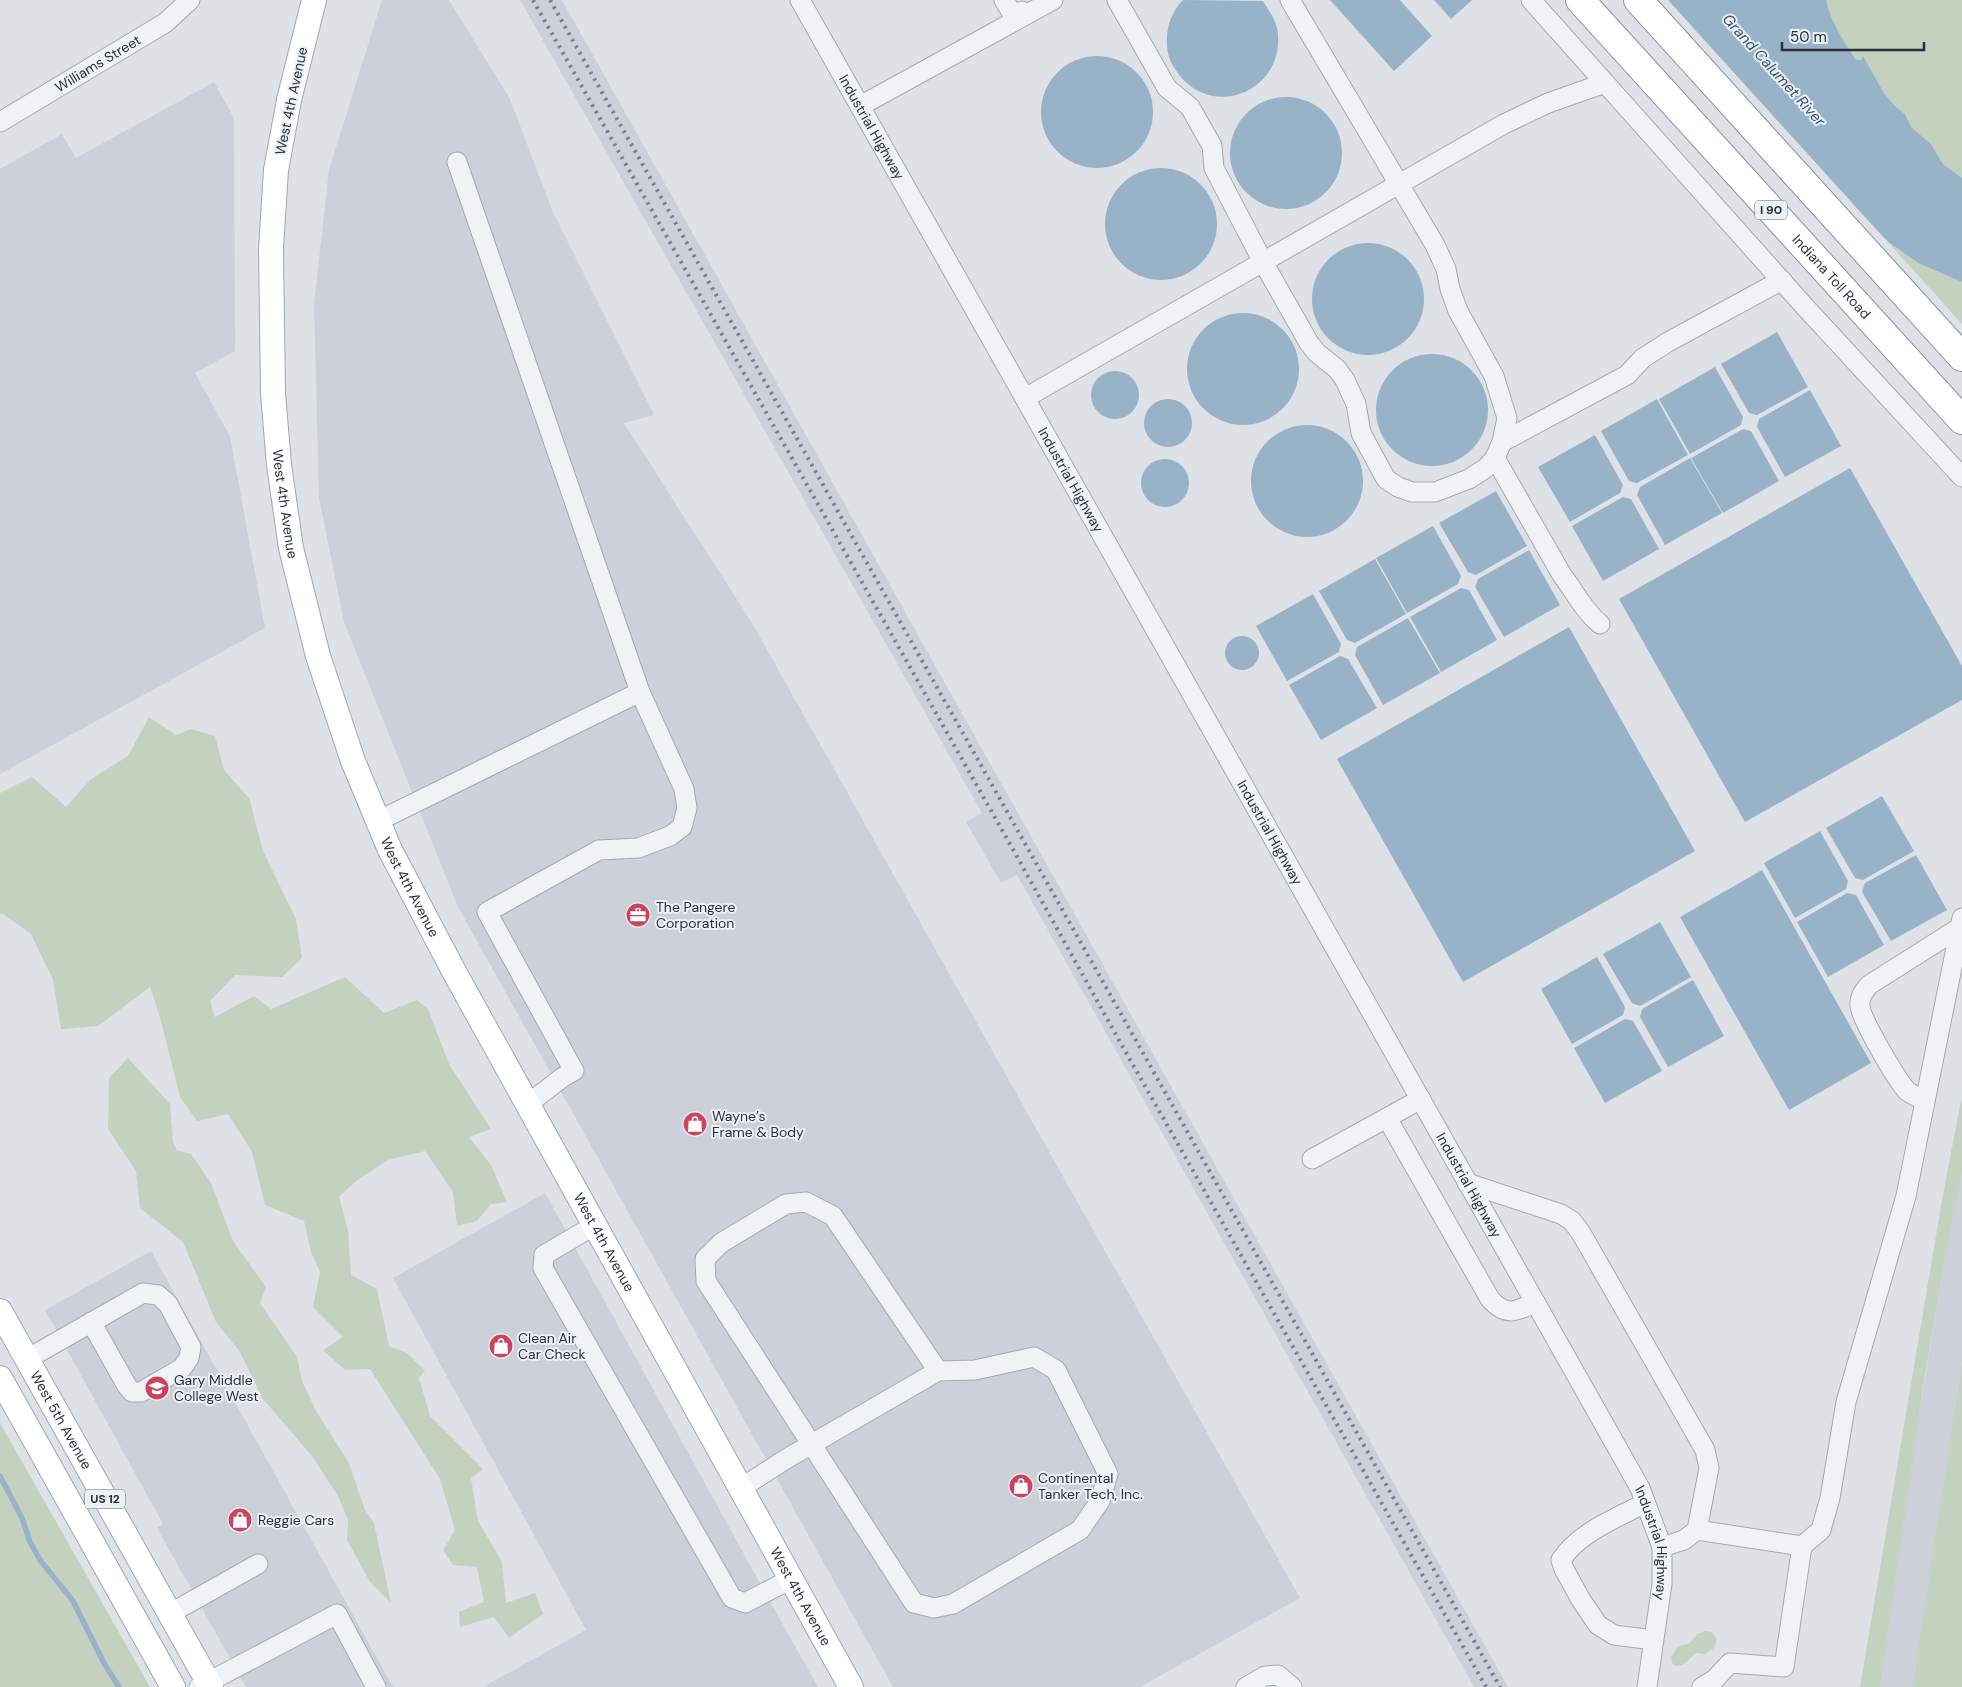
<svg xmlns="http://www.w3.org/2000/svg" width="1962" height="1687" viewBox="0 0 1962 1687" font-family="'DM Sans',sans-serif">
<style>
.built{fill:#ccd1d9}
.green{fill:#c5d1bf}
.water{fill:#98b2c8}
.pier{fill:#dee2e7}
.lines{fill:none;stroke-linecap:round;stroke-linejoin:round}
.stream{stroke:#98b2c8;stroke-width:5.5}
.minor-casing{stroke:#a3a9b1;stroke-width:21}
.major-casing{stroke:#9da7b3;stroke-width:26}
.highway-casing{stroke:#85909e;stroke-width:30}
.minor{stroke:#f0f3f6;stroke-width:19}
.major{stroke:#fff;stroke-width:24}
.highway{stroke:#fff;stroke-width:28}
.rail{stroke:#778291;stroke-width:4;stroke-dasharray:2.5 5;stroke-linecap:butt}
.labels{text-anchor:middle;stroke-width:4;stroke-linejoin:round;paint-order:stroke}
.shield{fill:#edf1f5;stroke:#626b75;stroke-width:1}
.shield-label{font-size:12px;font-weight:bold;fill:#27313e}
.street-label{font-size:14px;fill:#27313e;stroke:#edf1f5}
.poi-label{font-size:14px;fill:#27313e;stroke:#edf1f5;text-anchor:start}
.water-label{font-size:15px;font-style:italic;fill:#315272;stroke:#edf1f5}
</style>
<rect width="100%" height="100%" fill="#dee2e7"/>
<path class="built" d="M382 0H449L510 99 552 210 654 415 624 423 752 623 1300 1598 1140 1687H893L458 907 344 622 319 498 314 304 329 170Z
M520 0H562L1508 1687H1474L1017 875 1001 883 966 822 982 813Z
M214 82 234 118 235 351 195 373 230 436 265 628 0 774V169L62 134 76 158Z
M1962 1158V1362L1913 1687H1880L1910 1472 1941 1279Z
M545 1193 777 1614 818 1687H483L586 1630 393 1278Z
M151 1251 393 1687H246L157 1528 163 1524 45 1310Z"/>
<path class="green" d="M1826 0H1962V178L1943 164 1931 144 1911 127 1905 114 1896 107 1884 93 1863 56 1861 60 1856 61C1844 42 1831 22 1826 0Z
M1887 241 1918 263 1962 282V324Z
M149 717 176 735 191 729 215 736 224 770 249 798 263 851 296 919 302 958 282 977 235 975 210 1001 215 1017 254 996 271 1009 345 977 384 1013 417 1000 428 1009 449 1064 491 1129 469 1137 491 1165 507 1202 491 1204 477 1221 457 1226 453 1192 425 1151 388 1160 356 1181 339 1197 348 1230 351 1275 377 1289 389 1346 407 1353 425 1371 419 1378 430 1416 483 1469 471 1478 478 1521 502 1562 506 1603 535 1593 543 1614 509 1638 494 1617 460 1627 459 1612 484 1602 477 1567 453 1565 443 1550 455 1530 440 1479 370 1369 345 1370 323 1350 343 1337 313 1307 320 1272 311 1252 304 1221 265 1205 252 1152 228 1114 197 1121 180 1097 159 1014 150 987 98 1026 61 1029 53 980 31 934 3 914H0V793L32 777 66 807 90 780 128 756Z
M128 1058 170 1104 173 1142 177 1150 191 1154 211 1183 233 1241 266 1287 260 1303 297 1357 302 1381 316 1411 349 1463 365 1510 374 1523 391 1603 370 1582 347 1540 348 1520 338 1496 312 1456 263 1399 240 1352 216 1322 183 1242 140 1208 136 1171 108 1129 109 1078Z
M1962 1095V1169L1941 1279 1924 1381 1880 1687H1860L1942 1200Z
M1962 1362V1687H1913L1919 1644Z
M0 1423 150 1687H0Z
M1705 1631 1712 1632 1717 1639 1714 1648 1705 1654 1696 1653C1688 1659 1684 1669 1673 1665L1671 1658 1677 1647 1690 1643 1697 1634Z"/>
<path class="water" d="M1183 0 1263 1C1270 12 1278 23 1278 36 1282 90 1215 119 1180 76 1173 67 1167 57 1167 45 1166 28 1171 12 1183 0Z
M1330 0H1400L1432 36 1394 71Z
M1434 0H1472L1451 19Z
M1655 0H1826C1831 22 1844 42 1856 60H1861L1863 56 1884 93 1896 107 1905 114 1911 127 1931 144 1943 164 1962 178V282L1918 263 1887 241Z
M1041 112a56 56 0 1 1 112 0a56 56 0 1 1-112 0Z
M1230 153a56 56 0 1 1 112 0a56 56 0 1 1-112 0Z
M1105 224a56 56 0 1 1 112 0a56 56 0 1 1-112 0Z
M1312 299a56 56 0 1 1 112 0a56 56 0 1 1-112 0Z
M1187 369a56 56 0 1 1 112 0a56 56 0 1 1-112 0Z
M1777 332 1808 387 1757 415 1749 413 1721 364Z
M1376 410a56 56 0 1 1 112 0a56 56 0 1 1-112 0Z
M1715 367 1743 417 1741 425 1690 454 1659 399Z
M1091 395a24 24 0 1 1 48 0a24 24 0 1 1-48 0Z
M1810 390 1841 446 1785 477 1757 427 1759 419Z
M1657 399 1688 455 1637 483 1629 481 1601 431Z
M1144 423a24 24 0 1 1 48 0a24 24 0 1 1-48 0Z
M1251 481a56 56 0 1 1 112 0a56 56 0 1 1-112 0Z
M1743 429 1751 431 1779 481 1723 513 1691 458Z
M1595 435 1623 485 1620 493 1570 522 1538 467Z
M1690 458 1722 513 1665 545 1637 495 1640 487Z
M1141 483a24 24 0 1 1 48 0a24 24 0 1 1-48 0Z
M1850 468 1962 666V700L1745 822 1619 599Z
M1496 491 1527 546 1476 575 1468 572 1439 523Z
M1623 497 1631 499 1659 549 1603 581 1572 526Z
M1433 526 1461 576 1458 584 1407 613 1376 558Z
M1529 550 1560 605 1504 637 1475 587 1478 579Z
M1375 559 1406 614 1355 643 1347 640 1319 591Z
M1461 588 1469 590 1497 640 1441 672 1410 617Z
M1313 594 1341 644 1339 652 1287 681 1256 626Z
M1408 618 1440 673 1383 705 1355 655 1357 647Z
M1569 627 1695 851 1463 982 1337 759Z
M1225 653a17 17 0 1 1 34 0a17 17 0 1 1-34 0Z
M1340 656 1348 659 1377 708 1321 740 1289 685Z
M1882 796 1914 851 1863 880 1855 878 1826 828Z
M1820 831 1848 881 1846 889 1795 918 1764 863Z
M1916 855 1947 910 1891 941 1862 892 1865 883Z
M1762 870 1871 1063 1789 1110 1680 917Z
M1847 893 1856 895 1884 945 1828 977 1797 922Z
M1660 922 1691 977 1640 1006 1632 1003 1603 954Z
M1597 957 1625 1007 1623 1015 1572 1044 1541 989Z
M1693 980 1724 1036 1668 1067 1640 1017 1642 1009Z
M1625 1019 1633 1021 1662 1071 1605 1103 1574 1048Z"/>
<path class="pier" d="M1652 0H1668L1894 249 1850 218Z"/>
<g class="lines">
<path class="stream" d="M0 1476 22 1518 30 1542 40 1560 73 1601 104 1663 119 1687"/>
<defs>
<g id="minor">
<path id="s1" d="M800 0 1640 1488 1662 1547V1584L1647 1687"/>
<path d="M1004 0 1016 20 1022 11"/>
<path d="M1117 0 1167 88 1190 107 1212 146 1214 168 1263 262 1309 343 1317 353 1337 369 1345 380 1356 404 1361 433 1386 479 1398 487 1412 492H1435L1469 479 1486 468 1495 458 1502 442 1507 418 1494 376 1458 311 1450 289 1446 269 1435 245 1290 0"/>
<path d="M1531 0 1806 308 1962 477"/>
<path d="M860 106 1053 0"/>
<path id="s2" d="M0 122 165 23 190 0"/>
<path d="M457 162 640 692"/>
<path d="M1025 398 1504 124 1548 103 1605 83"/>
<path d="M1502 442 1627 375 1643 358 1668 342 1782 280"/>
<path d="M1495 458 1562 575C1575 592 1584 611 1600 624"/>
<path d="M378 821 640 692 684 789 687 808 682 827 670 836 638 848 599 850 487 912 574 1071 563 1077 528 1104"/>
<path d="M1924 1100C1918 1097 1912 1095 1907 1091 1897 1080 1860 1018 1860 1005 1859 997 1864 991 1869 985L1959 928"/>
<path d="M1387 1118 1490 1299C1506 1317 1516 1312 1535 1302"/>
<path d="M1312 1159 1421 1099"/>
<path d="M1467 1183 1561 1214 1572 1221 1581 1233 1705 1450 1709 1468 1697 1530 1684 1540 1662 1547"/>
<path d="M595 1225 544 1255 543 1268 732 1598 745 1603 791 1579"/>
<path d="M27 1359 143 1293 158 1295 168 1304 191 1347 189 1358 182 1368 141 1392H132L127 1386 91 1322"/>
<path d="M741 1488 786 1459 938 1371 975 1370 1034 1357 1056 1370 1108 1474 1100 1501 1080 1530 953 1604 934 1608 914 1603 706 1281 705 1259 721 1243 786 1204 806 1202 833 1216 938 1371"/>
<path d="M1645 1503C1617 1518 1579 1532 1561 1560L1564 1569 1581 1600 1598 1625 1614 1635 1653 1640"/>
<path d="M1697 1530 1802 1546 1821 1530 1830 1498 1846 1402 1906 1196 1962 918"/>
<path d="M169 1614 258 1564"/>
<path d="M199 1687 337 1614 376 1687"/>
<path d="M1246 1687 1265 1676 1278 1675 1292 1687"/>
<path d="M1702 1687 1715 1679 1730 1663 1784 1667 1802 1546"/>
</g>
<g id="major">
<path id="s3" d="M314 0 289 100 276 170 271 249 273 393 279 465 291 548 318 656 353 761 390 850 457 977 851 1687"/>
<path id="s4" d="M0 1311 211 1687"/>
<path d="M0 1378 173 1687"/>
</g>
<g id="highway">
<path id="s5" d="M1580 0 1962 420"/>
<path d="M1638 0 1962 357"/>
</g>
</defs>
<use href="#minor" class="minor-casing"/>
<use href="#major" class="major-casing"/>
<use href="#highway" class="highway-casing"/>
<use href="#minor" class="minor"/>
<use href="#major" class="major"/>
<use href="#highway" class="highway"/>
<path class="rail" d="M533 0 1015 853 1120 1042 1486 1687
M550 0 1500 1687"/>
</g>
<defs>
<symbol id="office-disc" viewBox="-11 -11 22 22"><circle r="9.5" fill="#cd425e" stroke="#edf1f5"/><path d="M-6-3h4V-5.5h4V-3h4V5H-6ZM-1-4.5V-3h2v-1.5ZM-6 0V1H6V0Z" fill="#fff"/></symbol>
<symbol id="shop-disc" viewBox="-11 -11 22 22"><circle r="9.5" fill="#cd425e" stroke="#edf1f5"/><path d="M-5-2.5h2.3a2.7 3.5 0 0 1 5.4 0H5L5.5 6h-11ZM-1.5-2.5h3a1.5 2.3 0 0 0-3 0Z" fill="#fff"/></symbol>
<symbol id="school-disc" viewBox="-11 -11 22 22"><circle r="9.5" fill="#cd425e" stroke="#edf1f5"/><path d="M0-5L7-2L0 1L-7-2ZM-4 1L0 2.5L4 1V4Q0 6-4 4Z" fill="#fff"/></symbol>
</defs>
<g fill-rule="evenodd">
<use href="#office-disc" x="624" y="901" width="28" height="28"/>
<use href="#shop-disc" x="681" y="1110" width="28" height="28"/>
<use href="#shop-disc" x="487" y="1332" width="28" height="28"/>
<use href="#school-disc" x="143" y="1374" width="28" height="28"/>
<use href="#shop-disc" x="1007" y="1472" width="28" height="28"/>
<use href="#shop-disc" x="226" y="1506" width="28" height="28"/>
</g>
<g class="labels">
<g class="shield">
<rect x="1755" y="200.5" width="32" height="19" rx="4"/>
<rect x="85" y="1489.5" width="40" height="19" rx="4"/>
</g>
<g class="shield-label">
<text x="1771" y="214">I 90</text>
<text x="105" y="1503">US 12</text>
</g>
<g class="street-label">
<text dy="5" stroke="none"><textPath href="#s2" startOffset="114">Williams Street</textPath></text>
<text transform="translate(291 101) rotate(-78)" y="5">West 4th Avenue</text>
<text dy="5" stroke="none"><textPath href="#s1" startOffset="146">Industrial Highway</textPath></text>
<text dy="5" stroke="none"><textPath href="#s5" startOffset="374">Indiana Toll Road</textPath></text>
<text dy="5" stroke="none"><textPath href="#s1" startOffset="551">Industrial Highway</textPath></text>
<text dy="5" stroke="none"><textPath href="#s3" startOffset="509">West 4th Avenue</textPath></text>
<text dy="5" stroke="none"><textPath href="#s1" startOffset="956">Industrial Highway</textPath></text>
<text dy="5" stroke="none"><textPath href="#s3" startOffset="914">West 4th Avenue</textPath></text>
<text dy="5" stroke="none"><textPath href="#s1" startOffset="1361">Industrial Highway</textPath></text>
<text dy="5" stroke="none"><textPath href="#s3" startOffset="1319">West 4th Avenue</textPath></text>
<text dy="5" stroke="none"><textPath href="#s4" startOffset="125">West 5th Avenue</textPath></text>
<text dy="5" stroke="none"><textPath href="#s1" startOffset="1766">Industrial Highway</textPath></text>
<text dy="5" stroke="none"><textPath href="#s3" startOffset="1724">West 4th Avenue</textPath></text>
</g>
<g class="poi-label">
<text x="656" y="912">The Pangere<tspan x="656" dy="16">Corporation</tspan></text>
<text x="712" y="1121">Wayne’s<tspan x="712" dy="16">Frame &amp; Body</tspan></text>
<text x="518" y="1343">Clean Air<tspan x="518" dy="16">Car Check</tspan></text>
<text x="174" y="1385">Gary Middle<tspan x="174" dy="16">College West</tspan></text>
<text x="1038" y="1483">Continental<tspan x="1038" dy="16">Tanker Tech, Inc.</tspan></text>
<text x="258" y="1525">Reggie Cars</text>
</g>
<g class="water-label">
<text transform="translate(1774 70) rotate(48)" y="5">Grand Calumet River</text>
</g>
</g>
<path d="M1782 42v8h142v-8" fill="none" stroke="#27313e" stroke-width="2.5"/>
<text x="1790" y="42" font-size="15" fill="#27313e" stroke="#edf1f5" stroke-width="4" paint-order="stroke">50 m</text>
</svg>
